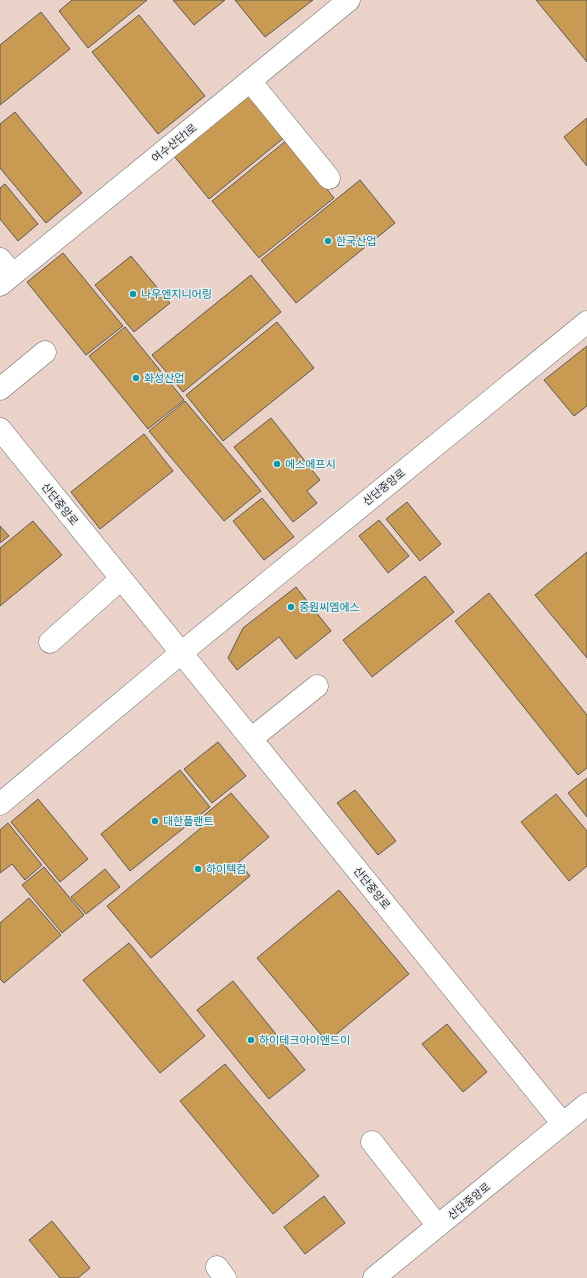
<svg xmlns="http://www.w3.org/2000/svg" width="587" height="1278" viewBox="0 0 587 1278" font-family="'DM Sans','Noto Sans KR',sans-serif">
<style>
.industrial{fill:#ead2c8}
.building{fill:#c99a51;stroke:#5c5a58}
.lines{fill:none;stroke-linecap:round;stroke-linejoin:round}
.minor-casing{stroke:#6a6c6f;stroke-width:23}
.minor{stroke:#fff;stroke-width:22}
.culture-dot{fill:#0f9aa8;stroke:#edeff2;stroke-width:1.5}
.labels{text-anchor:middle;stroke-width:3;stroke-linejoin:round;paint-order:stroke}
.street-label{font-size:11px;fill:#313233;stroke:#edeff2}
.culture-label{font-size:11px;fill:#0d838f;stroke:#edeff2;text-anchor:start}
</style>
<rect width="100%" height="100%" fill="#dfe2e5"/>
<path class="industrial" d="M0 0H587V1278H0Z"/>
<path class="building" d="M72 0H147L88 48 59 11Z
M173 0H225L194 25Z
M235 0H313L265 37Z
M536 0H587V62Z
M41 12 70 49 0 105V45Z
M139 15 205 96 158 134 92 52Z
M250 93 285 137 209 199 174 156Z
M15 112 82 193 46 223 0 168V124Z
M587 118V166L564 137Z
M287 140 334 198 259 258 212 201Z
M360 180 395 223 296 303 261 260Z
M5 184 38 224 18 241 0 219V188Z
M63 253 123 326 86 355 27 282Z
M131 256 170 303 134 332 95 285Z
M251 275 281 312 183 392 152 355Z
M277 322 314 368 223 441 186 395Z
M125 327 184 400 148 429 89 356Z
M587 346V406L574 416 544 380Z
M185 401 261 491 224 521 149 431Z
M271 418 320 480 307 491 317 503 293 522 234 447Z
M144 434 173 471 100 529 71 492Z
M262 498 294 537 264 560 233 521Z
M407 502 441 544 420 561 386 519Z
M379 520 409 556 388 573 359 536Z
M33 521 62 555 0 606V548Z
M0 526 9 536 0 543Z
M587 552V658L535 595Z
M425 576 454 612 372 677 343 640Z
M296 587 331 631 296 659 279 637 237 670 228 658 243 628Z
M489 593 587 715V768L578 775 455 621Z
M218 742 246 776 212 803 184 769Z
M180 770 210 807 130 871 101 834Z
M587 778V817L568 793Z
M355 790 396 841 378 855 337 803Z
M231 793 269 837 239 862 250 876 151 958 107 906 202 827 197 821Z
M556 794 587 831V866L569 881 521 822Z
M38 799 88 859 60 882 11 822Z
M8 823 42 865 25 880 12 864 0 873V830Z
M44 867 84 915 62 933 22 885Z
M105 869 120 887 86 914 71 897Z
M339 890 409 974 327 1042 257 958Z
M29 898 61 935 4 983 0 979V923Z
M129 943 205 1036 160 1073 83 980Z
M233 981 305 1070 269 1099 197 1010Z
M447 1024 487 1072 463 1092 422 1044Z
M225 1064 319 1176 273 1214 180 1101Z
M324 1196 345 1223 305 1254 284 1227Z
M52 1221 90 1268 78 1278H60L29 1240Z"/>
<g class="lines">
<defs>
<path id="minor" d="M250 81 329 178
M0 259 13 274
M0 285 349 0
M0 389 45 352
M0 429 563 1124
M50 642 121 579
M251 739 317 686
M0 804 181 653 587 322
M372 1142 438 1226
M217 1267 225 1278
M374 1278 587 1104"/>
</defs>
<use href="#minor" class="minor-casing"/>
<use href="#minor" class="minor"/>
</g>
<g class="culture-dot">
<circle cx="328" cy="241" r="4"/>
<circle cx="133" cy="294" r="4"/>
<circle cx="136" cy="378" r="4"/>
<circle cx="277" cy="464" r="4"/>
<circle cx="291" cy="607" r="4"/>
<circle cx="155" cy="821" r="4"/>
<circle cx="198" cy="869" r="4"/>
<circle cx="251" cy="1040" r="4"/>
</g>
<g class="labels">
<g class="street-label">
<text transform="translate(174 143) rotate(-39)" y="4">여수산단1로</text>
<text transform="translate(384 487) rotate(-39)" y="4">산단중앙로</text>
<text transform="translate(60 504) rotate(51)" y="4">산단중앙로</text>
<text transform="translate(372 888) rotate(51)" y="4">산단중앙로</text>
<text transform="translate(469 1201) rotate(-39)" y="4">산단중앙로</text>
</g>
<g class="culture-label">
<text x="336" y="245">한국산업</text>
<text x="141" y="298">나우엔지니어링</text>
<text x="144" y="382">화성산업</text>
<text x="285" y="468">에스에프시</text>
<text x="299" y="611">중원씨엠에스</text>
<text x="163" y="825">대한플랜트</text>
<text x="206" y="873">하이텍컴</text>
<text x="259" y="1044">하이테크아이앤드이</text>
</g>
</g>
</svg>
